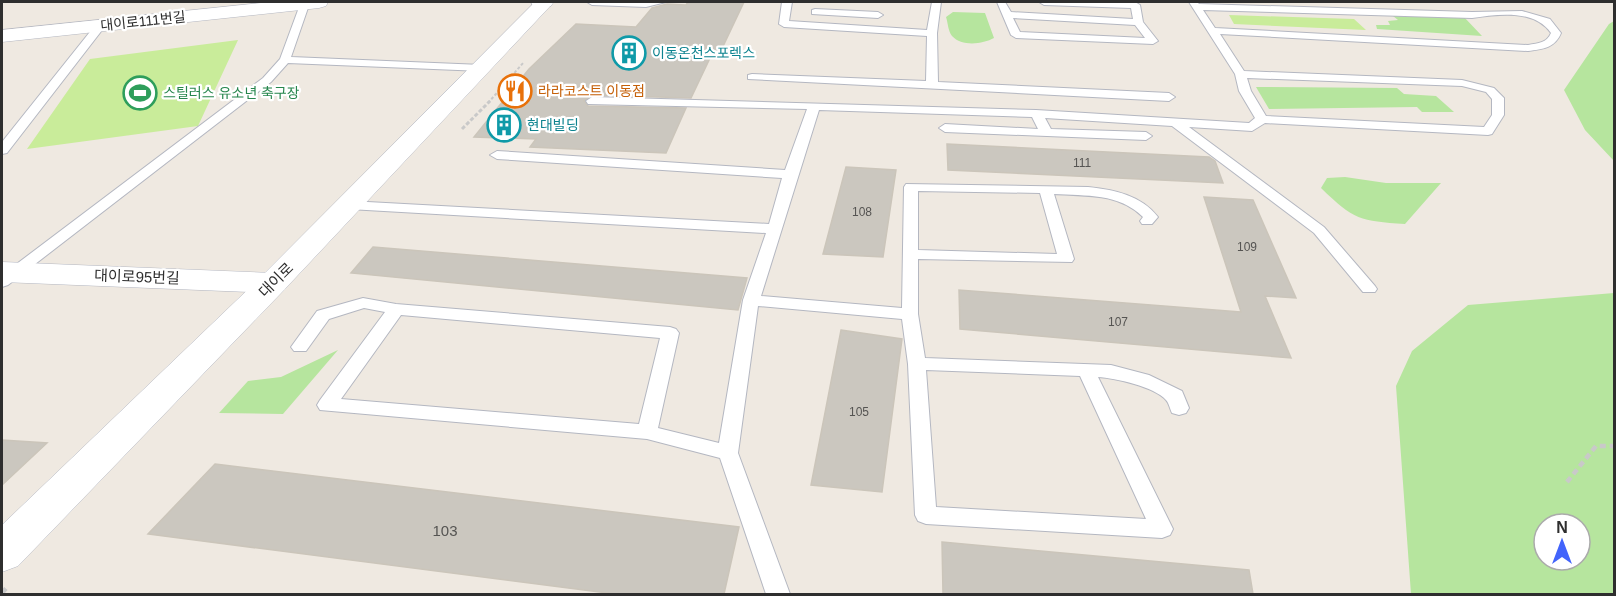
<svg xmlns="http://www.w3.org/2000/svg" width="1616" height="596" viewBox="0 0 1616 596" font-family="Helvetica,'Noto Sans KR',sans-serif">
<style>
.green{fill:#b6e59e;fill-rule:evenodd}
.pitch{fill:#c9ec9a}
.building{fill:#cbc7bf;stroke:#cbc5ba;stroke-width:1.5}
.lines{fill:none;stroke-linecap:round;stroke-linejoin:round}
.service-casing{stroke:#b4b7c1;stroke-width:2}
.minor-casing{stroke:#b4b7c1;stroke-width:1}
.tertiary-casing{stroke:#b4b7c1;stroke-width:1}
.path-far2{stroke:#c9c9c9;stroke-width:2;stroke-dasharray:3 2;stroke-linecap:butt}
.path-far1{stroke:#c9c9c9;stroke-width:3;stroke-dasharray:4 2;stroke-linecap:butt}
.path{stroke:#c9c9c9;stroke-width:4.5;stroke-dasharray:6 4;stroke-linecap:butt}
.service{fill:#fff;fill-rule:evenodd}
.minor{fill:#fff;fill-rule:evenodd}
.tertiary{fill:#fff;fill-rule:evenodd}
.labels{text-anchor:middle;stroke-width:4.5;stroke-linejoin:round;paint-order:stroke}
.number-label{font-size:12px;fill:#555452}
.far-street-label{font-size:14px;fill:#2e2e2e;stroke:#fff}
.far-culture-label{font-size:14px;fill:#0d838f;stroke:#fff;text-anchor:start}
.far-food-label{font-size:14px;fill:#c56008;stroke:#fff;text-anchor:start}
.far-leisure-label{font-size:14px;fill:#27864d;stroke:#fff;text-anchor:start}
.street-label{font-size:15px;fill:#2e2e2e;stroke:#fff}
.near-number-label{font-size:15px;fill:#555452}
</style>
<rect width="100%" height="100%" fill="#efe9e1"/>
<path class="green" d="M953 12 985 13 994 38C983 44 962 47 952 36 948 31 948 23 946 17Z
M1393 16 1464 17 1482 36 1377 29 1376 25H1390L1388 21 1398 20Z
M1614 21V161L1585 130 1564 90 1609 24Z
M1256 87 1397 88 1404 94 1436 96 1454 112H1422L1417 107 1269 109Z
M1345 177 1386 183H1441L1405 224C1360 221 1354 220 1321 188L1327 178Z
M1614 293V594H1411L1396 386 1412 351 1468 305ZM1544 524H1580V560H1544Z
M338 350 283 414 219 413 248 381 281 377Z"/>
<path class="pitch" d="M1229 15 1354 19 1366 30 1234 24Z
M238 40 198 126 27 149 90 59Z"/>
<path class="building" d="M688 2H744L718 57 711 56 691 98 592 95 584 101 588 106 686 108 666 153 530 147 536 139 474 137 529 69 576 24 636 27 652 8 667 4 686 5Z
M947 144 1209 157 1215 161 1223 183 948 170Z
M846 167 896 170 883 257 823 254Z
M1204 197 1253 200 1296 298 1265 296 1291 358 960 329 959 290 1241 312Z
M373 247 747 278 738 310 351 273Z
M841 330 902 339 882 492 811 485Z
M2 440 47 443 2 485Z
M215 464 739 527 724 594H615L148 534Z
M942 542 1249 570 1253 594H943Z"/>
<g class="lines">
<defs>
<path id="service" d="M301 2H310L291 57 482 65 488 68 482 71 288 63 271 82 8 285 2 287V275L263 78 280 59Z
M587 2H666L646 7 592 5Z
M782 2H792L789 21 927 30 932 2H941L937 33 938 82 1169 93 1175 97 1169 101 748 79V75L752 74 926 81 927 36 784 27 779 24Z
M997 2H1005L1011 12 1133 19 1131 8 1044 5 1039 2H1135L1140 5 1143 22 1158 41 1153 44 1016 38 1011 35ZM1013 18 1135 25 1145 38 1020 32Z
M1189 2H1197L1199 4 1472 12 1522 11 1550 19 1561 33C1555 48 1543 49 1528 51L1220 34 1244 71 1462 80 1494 88 1504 98V115L1492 134 1488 135 1265 123 1252 131 1189 127 1324 227 1375 286 1377 289 1375 292H1363L1314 233 1172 126 1045 118 1051 129 1146 132 1152 136 1146 140 945 132 939 128 945 124 1038 129 1032 117 819 110 761 296 902 308 904 187 906 184 1088 187C1115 190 1141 195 1158 217L1152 224H1142L1140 221 1143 217C1119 193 1086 196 1054 194L1074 259 1072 262 918 259V314L925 358 1111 365 1149 375 1182 391 1189 408 1186 413 1179 415 1172 413C1170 409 1169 403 1166 400 1155 387 1115 378 1098 377L1173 529 1170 535 1162 538 926 524 918 521 915 515 908 364 902 319 758 306 738 453 790 594H766L720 458 647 439 320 410 317 405 320 400 385 312 364 308 329 319 306 351H294L291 347 317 311 363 298 396 304 670 327 676 329 679 333 658 428 719 443 743 300 766 233 349 209 342 205 349 201 769 224 782 178 497 159 490 155 497 151 785 170 807 109 588 104 586 101 592 97 1036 110 1249 123 1255 118 1239 91 1235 74ZM1203 10 1472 18C1498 14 1534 9 1551 33 1547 43 1538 43 1528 45L1215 28ZM1247 78 1462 86 1486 92 1492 99V115L1484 127 1266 116 1251 91ZM918 191 1040 193 1057 254 918 250ZM401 315 660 338 639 424 341 399ZM926 370 1080 376 1146 519 936 507Z
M815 9 878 12 883 15 878 18 812 14V10Z
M97 23 106 25 7 153 2 154V142Z"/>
<path id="minor" d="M270 2H328L326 6 319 8 2 42V30Z
M531 2H553L551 6H533Z
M2 262 273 273 284 276 289 283 284 290 273 293 2 282Z"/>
<path id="tertiary" d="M535 2H554L284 290 18 566 2 572V525L262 276Z"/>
</defs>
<use href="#service" class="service-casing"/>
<use href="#minor" class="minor-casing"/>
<use href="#tertiary" class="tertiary-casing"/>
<path class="path-far2" d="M488 103 524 62"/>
<path class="path-far1" d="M462 129 490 101"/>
<path class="path" d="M1567 482 1596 446H1614
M2 593 8 586"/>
<use href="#service" class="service"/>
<use href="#minor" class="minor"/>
<use href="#tertiary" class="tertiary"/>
</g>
<defs>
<symbol id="building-ring" viewBox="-11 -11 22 22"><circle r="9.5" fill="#fff" stroke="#0f9aa8" stroke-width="1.5"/><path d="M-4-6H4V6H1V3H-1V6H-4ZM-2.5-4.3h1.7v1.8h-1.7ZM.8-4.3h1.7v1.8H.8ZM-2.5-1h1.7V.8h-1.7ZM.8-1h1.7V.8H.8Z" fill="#0f9aa8"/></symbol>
<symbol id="restaurant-ring" viewBox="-11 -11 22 22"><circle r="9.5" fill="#fff" stroke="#e8710a" stroke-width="1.5"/><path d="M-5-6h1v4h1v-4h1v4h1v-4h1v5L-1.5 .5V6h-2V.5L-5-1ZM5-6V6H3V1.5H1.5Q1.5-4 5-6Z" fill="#e8710a"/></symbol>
<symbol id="stadium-ring" viewBox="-11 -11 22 22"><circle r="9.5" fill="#fff" stroke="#2e9e5b" stroke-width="1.5"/><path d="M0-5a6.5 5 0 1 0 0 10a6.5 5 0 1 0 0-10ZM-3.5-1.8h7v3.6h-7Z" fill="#2e9e5b"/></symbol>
</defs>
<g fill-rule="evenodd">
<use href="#building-ring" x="610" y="34" width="38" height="38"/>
<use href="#restaurant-ring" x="496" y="72" width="38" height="38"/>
<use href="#stadium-ring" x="121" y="74" width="38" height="38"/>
<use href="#building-ring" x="485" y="106" width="38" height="38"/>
</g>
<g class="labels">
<g class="number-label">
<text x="1082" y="167">111</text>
<text x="862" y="216">108</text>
<text x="1247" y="251">109</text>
<text x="1118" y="326">107</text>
<text x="859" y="416">105</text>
</g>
<g class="far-street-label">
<text transform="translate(143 21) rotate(-6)" y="5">대이로111번길</text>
</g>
<g class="far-culture-label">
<text x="652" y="58">이동온천스포렉스</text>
<text x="527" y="130">현대빌딩</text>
</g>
<g class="far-food-label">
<text x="538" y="96">라라코스트 이동점</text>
</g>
<g class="far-leisure-label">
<text x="163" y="98">스틸러스 유소년 축구장</text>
</g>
<g class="street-label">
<text transform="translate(137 277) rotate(2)" y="5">대이로95번길</text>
<text transform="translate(276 280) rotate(-45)" y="5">대이로</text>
</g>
<g class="near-number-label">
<text x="445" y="536">103</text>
</g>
</g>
<rect width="1616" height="596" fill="none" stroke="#2e2e2e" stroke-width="6"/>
<g transform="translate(1562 542)"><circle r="28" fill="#ffffff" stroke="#ababab" stroke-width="1.5"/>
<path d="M0-4.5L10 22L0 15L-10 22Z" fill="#4264fb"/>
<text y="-9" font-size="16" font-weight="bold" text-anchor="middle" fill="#2e2e2e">N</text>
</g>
</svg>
